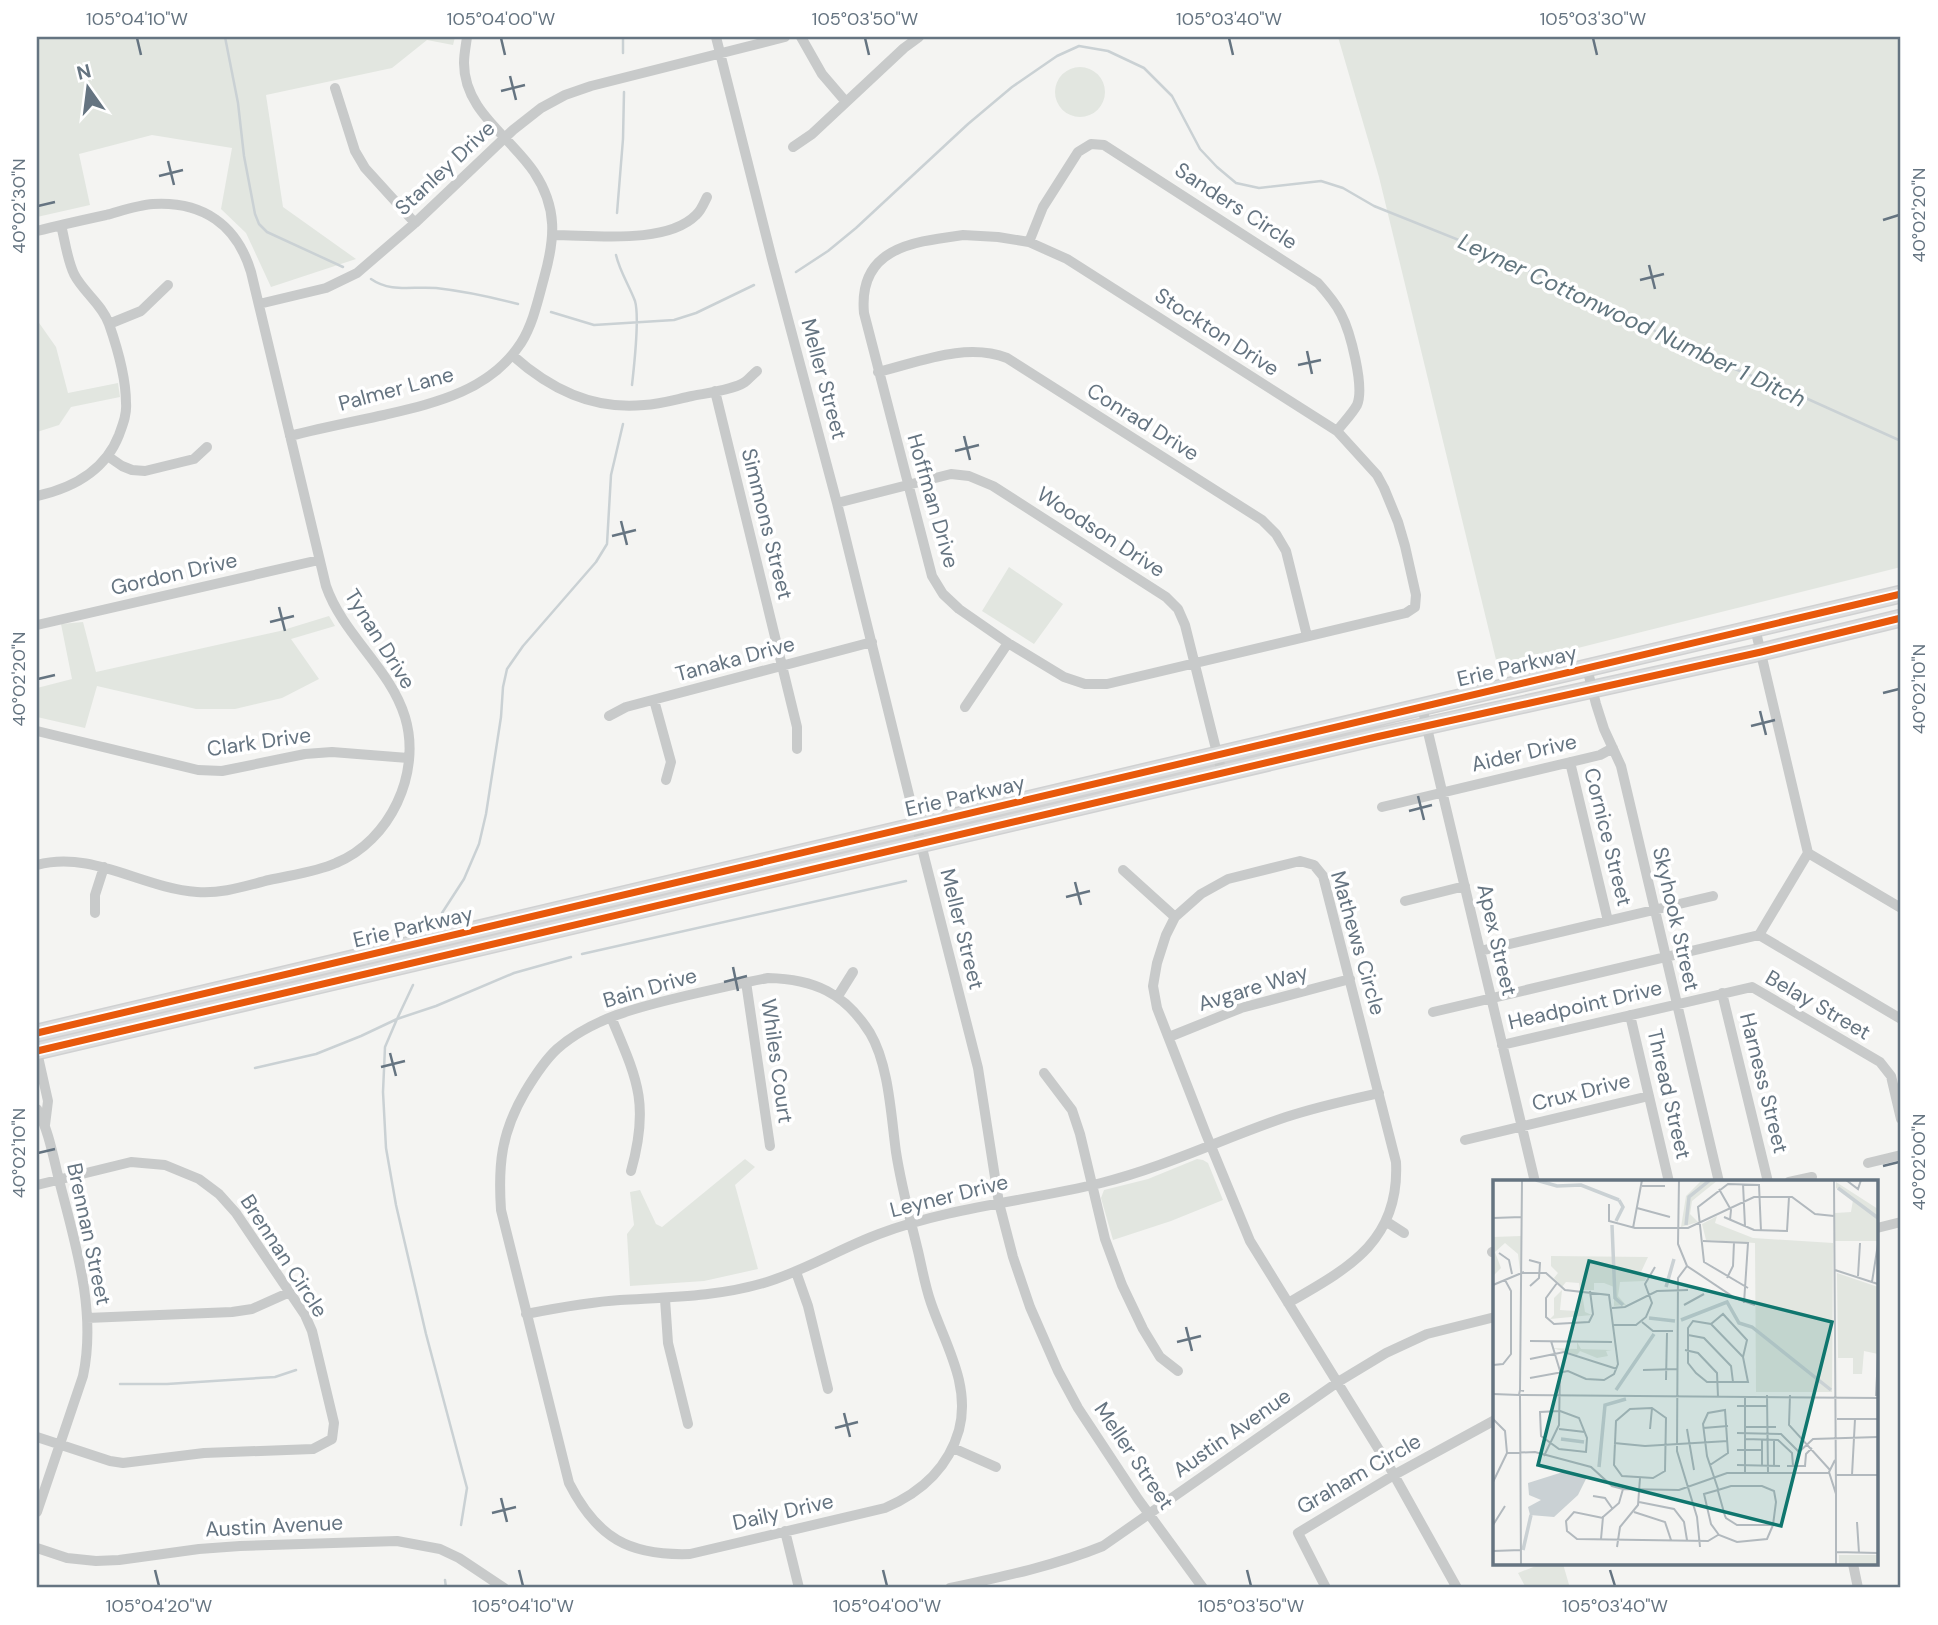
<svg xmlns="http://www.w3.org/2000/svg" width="1938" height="1625" viewBox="0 0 1938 1625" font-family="'DM Sans',sans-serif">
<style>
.green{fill:#e2e6e0}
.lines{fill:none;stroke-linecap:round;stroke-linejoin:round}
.stream{stroke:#cad1d4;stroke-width:2.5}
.secondary-casing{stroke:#d0d1d2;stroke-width:19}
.street{stroke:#c8caca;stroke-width:10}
.secondary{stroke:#dddede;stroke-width:16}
.cycleway-casing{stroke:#fff;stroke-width:11}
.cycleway{stroke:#e8590c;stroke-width:7}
.ticks{fill:none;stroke:#657481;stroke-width:2.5}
.labels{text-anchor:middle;stroke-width:7;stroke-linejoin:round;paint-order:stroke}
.street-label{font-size:21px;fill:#657481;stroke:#fff}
.water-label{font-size:23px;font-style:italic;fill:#61757e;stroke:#fff}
.inset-river{fill:none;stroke:#cad1d4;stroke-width:3.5}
.inset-road{fill:none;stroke:#b2b9be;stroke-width:2}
.view{fill:#0f766e;fill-opacity:0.15;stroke:#0f766e;stroke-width:3.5}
.inset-edge{fill:none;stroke:#657481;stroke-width:3.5}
.neatline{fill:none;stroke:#657481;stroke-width:2.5}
.ticks-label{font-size:18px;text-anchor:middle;fill:#657481}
</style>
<rect width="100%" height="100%" fill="#f4f4f2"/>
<path class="green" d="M37 37H455L453 45 427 40 392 68 266 95 283 207 356 259 271 287 246 233 221 209 232 148 152 135 79 154 90 205 37 217Z
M1338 37H1901V567L1498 668 1379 177Z
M1055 92a25 25 0 1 1 50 0a25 25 0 1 1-50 0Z
M37 320 56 347 68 393 118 383 120 397 71 407 59 425 37 432Z
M1009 567 1063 604 1034 644 982 611Z
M329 616 335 626 291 639 319 679 282 698 235 709H196L97 686 85 728 37 717V688L72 679 61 624 83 622 96 672 280 631Z
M745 1159 755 1167 735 1185 758 1269 704 1281 630 1286 627 1234 634 1225 630 1192 640 1190 656 1224 662 1227Z
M1197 1159 1203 1160 1208 1163 1223 1200 1171 1221 1113 1240 1101 1198 1104 1190 1148 1179Z
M1541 1564H1563L1570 1588H1526L1518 1573Z"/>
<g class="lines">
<path class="stream" d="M225 37 238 103 244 156 255 214 259 224 267 232 343 267
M623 53V37
M617 213 623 139 624 92
M616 255C620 272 629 285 635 301 640 318 634 366 632 385
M796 272 828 251 856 228 968 124 1012 87 1057 56 1079 46 1108 51 1144 68 1172 96 1200 149 1217 167 1236 183 1259 188 1321 181 1343 188 1374 206 1496 255 1602 306 1627 313 1663 336H1676L1712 360 1790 391 1901 441
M371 279C391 293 412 286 436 288 463 291 491 297 518 304
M551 312 594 325 674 320 696 313 754 285
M442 913 464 879 479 844 486 814 501 717 503 687 507 669 523 646 596 562 607 544 611 475 623 424
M582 954 906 881
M255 1068 316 1054 361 1036 397 1019 413 985
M120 1384H167L275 1377 296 1370
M461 1525 467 1488 426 1334 396 1205 386 1148 383 1092 385 1047 397 1019 436 1006 514 973 571 957
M445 1580 446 1588"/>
<defs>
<path id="secondary" d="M37 1033 1901 594
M37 1051 1376 737 1761 652 1901 618"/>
</defs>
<use href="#secondary" class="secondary-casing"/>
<path class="street" d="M716 37 772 259 837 503 925 860 978 1068 999 1203 1013 1257 1030 1307 1058 1371 1078 1408 1138 1499 1203 1588
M801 37 822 74 846 102
M335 88 355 151 365 168 415 223
M793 147 812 134 904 48 919 37
M37 231C60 225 83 220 106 215 121 211 138 205 153 204 203 201 237 225 251 272L326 586C343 635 390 668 405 717 422 773 390 841 336 863 316 872 291 875 269 880 245 886 222 894 197 892 142 888 92 850 37 865
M554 235C593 235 666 245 696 215 701 211 704 203 707 197
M963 235 998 237 1029 242 1067 259 1337 431 1377 475 1384 488 1398 522 1405 546 1416 595 1415 607 1406 613 1107 684H1085L1064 677 1008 643 959 609 943 594 932 576 864 313C858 248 912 242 963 235Z
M1029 242 1043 207 1078 152 1091 144 1104 145 1318 283C1327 293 1335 302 1341 314 1350 331 1365 387 1357 405 1352 414 1343 423 1337 431
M259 304 326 288 357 273 415 223 513 130 541 108 565 95 591 86 785 37
M109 324 141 311 168 285
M512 355C550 389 592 410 644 405 661 404 677 399 692 396 707 393 733 390 745 382 749 379 753 374 757 371
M878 372C919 362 966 342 1007 358L1262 520 1276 534 1286 551 1307 636
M715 391 797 727V749
M290 436C321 428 352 422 384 415 435 403 490 391 521 343 533 324 538 300 544 278 555 239 558 208 534 172 510 136 464 111 464 63 464 54 466 45 467 37
M109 457 122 466 132 470 145 471 194 459 207 447
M37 496C73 488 105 471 119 435 123 424 127 414 126 403 126 379 117 347 109 324 102 304 83 292 74 274 67 259 65 241 61 225
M837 503 951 474 969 476 993 486 1166 597 1178 609 1185 625 1222 773
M37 625 319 560
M1755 628 1808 853 1901 908
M1587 668 1596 704 1604 729 1621 766 1719 1182
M654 700 671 762 666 780
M965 707 1008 643
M1422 707 1535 1182
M609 716 626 707 872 642
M37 731 198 770 222 771 305 754 332 752 408 758
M1570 762 1608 921
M1382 807 1600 755 1613 748
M1123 870 1175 917
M1405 901 1465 886
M95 913V895L104 867
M1759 935 1808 853
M1480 951 1713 896
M768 978C814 979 845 993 870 1033 889 1065 891 1116 896 1152 901 1185 910 1218 918 1251 922 1268 925 1286 931 1303 945 1344 971 1385 959 1430 948 1469 920 1493 885 1508L690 1554C629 1556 597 1538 569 1483L501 1210C498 1165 501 1133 525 1092 534 1077 544 1061 557 1049 593 1017 643 1006 689 995 715 989 741 983 768 978Z
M746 982 770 1146
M1722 993 1768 1182
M838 996 853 972
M1433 1012 1759 935 1901 1019
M1630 1015 1669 1182
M611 1017C637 1079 650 1103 631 1171
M1169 1037 1241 1008 1350 979
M1502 1045 1752 987 1880 1062 1891 1076 1901 1119
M37 1052 48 1101 45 1125
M1044 1073 1072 1110 1080 1134 1105 1239 1122 1285 1143 1329 1160 1357 1178 1371
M37 1109C49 1131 53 1156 59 1180 75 1243 97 1311 83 1376L37 1512
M1465 1140 1649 1096
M1868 1163 1901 1155
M1789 1182 1812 1177
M37 1185 131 1162 165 1165 199 1179 219 1194 236 1213 305 1315 312 1331 334 1423 332 1439 313 1449 204 1453 123 1463 110 1461 37 1437
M1387 1222 1404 1233
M1877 1228 1901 1222
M1492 1252 1495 1251
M796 1272 808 1306 828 1389
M665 1299 668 1343 688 1424
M1288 1303C1349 1268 1400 1241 1396 1162L1323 876 1314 865 1300 861 1228 879 1201 894 1175 917 1166 935 1157 963 1153 986 1157 1008 1206 1134 1250 1241 1389 1466 1457 1588
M526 1314C557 1308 588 1302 620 1300 670 1297 718 1297 767 1282 806 1270 841 1248 879 1234 950 1207 1028 1201 1101 1183 1165 1167 1224 1138 1286 1117 1316 1107 1348 1100 1379 1093
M87 1318 232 1312 252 1309 290 1292
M953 1448 996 1467
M785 1531 799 1588
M37 1548 67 1558 96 1561 119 1560 199 1549 240 1546 397 1541 440 1549 459 1558 504 1588
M1853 1564 1858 1588
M950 1588C1001 1577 1054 1566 1103 1546L1338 1382 1386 1353 1427 1334 1495 1317
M1326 1588 1298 1533 1394 1475 1495 1420"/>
<use href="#secondary" class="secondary"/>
<defs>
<path id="cycleway" d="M37 1033 1901 594
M37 1051 1376 737 1761 652 1901 618"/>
</defs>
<use href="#cycleway" class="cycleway-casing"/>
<use href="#cycleway" class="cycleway"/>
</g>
<path class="ticks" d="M137 38 141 55M501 38 505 55M865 38 869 55M1229 38 1233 55M1593 38 1597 55M510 76 516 100M501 91 525 85M168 161 174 185M159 176 183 170M38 206 55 202M1883 220 1899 215M1649 265 1655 289M1640 280 1664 274M1307 351 1312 374M1298 365 1321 360M964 436 970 460M955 451 979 445M621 521 627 545M612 536 636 530M279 607 285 631M270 622 294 616M38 679 55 675M1883 693 1899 689M1760 711 1766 735M1751 726 1775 720M1418 796 1424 820M1409 811 1432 805M1075 882 1081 905M1066 897 1090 891M733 967 738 991M724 982 747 976M390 1053 396 1076M381 1067 405 1061M38 1153 55 1149M1883 1166 1899 1162M1186 1327 1192 1351M1177 1342 1201 1336M844 1413 850 1437M835 1428 858 1422M501 1498 507 1522M492 1513 516 1507M155 1570 159 1586M519 1570 523 1586M883 1570 887 1586M1247 1570 1251 1586M1610 1570 1615 1586"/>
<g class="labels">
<g class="street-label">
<text transform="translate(445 168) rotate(-43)" y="7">Stanley Drive</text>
<text transform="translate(1236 206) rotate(33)" y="7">Sanders Circle</text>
<text transform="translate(1217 332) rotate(33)" y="7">Stockton Drive</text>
<text transform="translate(824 379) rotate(75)" y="7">Meller Street</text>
<text transform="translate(396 389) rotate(-15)" y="7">Palmer Lane</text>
<text transform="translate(1143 422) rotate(32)" y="7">Conrad Drive</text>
<text transform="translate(933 501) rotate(74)" y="7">Hoffman Drive</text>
<text transform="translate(767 524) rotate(76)" y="7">Simmons Street</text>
<text transform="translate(1101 532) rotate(33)" y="7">Woodson Drive</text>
<text transform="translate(174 574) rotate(-13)" y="7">Gordon Drive</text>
<text transform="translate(380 639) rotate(58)" y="7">Tynan Drive</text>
<text transform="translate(735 659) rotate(-15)" y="7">Tanaka Drive</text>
<text transform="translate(1517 666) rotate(-13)" y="7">Erie Parkway</text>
<text transform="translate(259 742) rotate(-8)" y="7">Clark Drive</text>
<text transform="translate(1524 753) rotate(-13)" y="7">Aider Drive</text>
<text transform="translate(965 796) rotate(-13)" y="7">Erie Parkway</text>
<text transform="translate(1608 837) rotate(76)" y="7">Cornice Street</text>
<text transform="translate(1676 919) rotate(77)" y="7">Skyhook Street</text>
<text transform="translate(413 927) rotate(-13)" y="7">Erie Parkway</text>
<text transform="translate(962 929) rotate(76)" y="7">Meller Street</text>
<text transform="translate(1497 940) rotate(77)" y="7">Apex Street</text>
<text transform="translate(1358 943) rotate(74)" y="7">Mathews Circle</text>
<text transform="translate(650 988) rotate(-16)" y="7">Bain Drive</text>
<text transform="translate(1253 988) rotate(-17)" y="7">Avgare Way</text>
<text transform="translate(1585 1005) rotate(-13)" y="7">Headpoint Drive</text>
<text transform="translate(1818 1005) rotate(30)" y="7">Belay Street</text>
<text transform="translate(777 1061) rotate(82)" y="7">Whiles Court</text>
<text transform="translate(1764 1083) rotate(76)" y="7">Harness Street</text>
<text transform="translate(1581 1092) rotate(-14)" y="7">Crux Drive</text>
<text transform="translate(1669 1094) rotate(77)" y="7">Thread Street</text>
<text transform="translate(949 1196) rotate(-14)" y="7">Leyner Drive</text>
<text transform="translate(89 1234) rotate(78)" y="7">Brennan Street</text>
<text transform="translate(284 1256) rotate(57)" y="7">Brennan Circle</text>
<text transform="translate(1232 1433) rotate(-35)" y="7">Austin Avenue</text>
<text transform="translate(1134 1456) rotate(56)" y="7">Meller Street</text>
<text transform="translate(1359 1474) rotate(-30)" y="7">Graham Circle</text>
<text transform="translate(783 1512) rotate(-13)" y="7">Daily Drive</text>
<text transform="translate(274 1526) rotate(-3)" y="7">Austin Avenue</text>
</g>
<g class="water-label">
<text transform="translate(1632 320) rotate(25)" y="8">Leyner Cottonwood Number 1 Ditch</text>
</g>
</g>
<g transform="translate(1493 1180)">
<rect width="385" height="385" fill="#f4f4f2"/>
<path d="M209 0H225L199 21 197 34 205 42 188 47 193 16ZM343 2 385 29V61H342V33L358 32 360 20 343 8ZM224 36 222 43 260 58 340 63 339 212H263L262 63 213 60 209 44ZM28 56 27 91 25 74 12 63 2 72 8 88 0 96V57ZM58 76 155 77 148 92 154 96 152 101 127 102 125 116 133 125 121 126V107L111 103H101V110H87L86 103 73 102 69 107 61 98 65 93 58 86ZM344 93 385 107V174L371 171 369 194H360V178H345ZM69 110 67 130 83 131 89 113 92 132 99 135 57 139 61 135V118ZM84 162 88 169 119 170 113 171 115 176 104 178 87 171 84 175 59 168 84 169ZM346 375H385V385H346Z" fill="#e2e6e0"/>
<path d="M73 291 94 297 85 315 61 337 37 335 35 327 48 320 36 315 35 303Z" fill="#cad1d4"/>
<path class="inset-river" d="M43 0 64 6 88 5 126 20M345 8 385 38M123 41 130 27 126 20M119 45 122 118 130 125M193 45 196 17 217 0M173 107 181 79M156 138 182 141M188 140 234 122 246 143 259 147 338 210M123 210 161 154M68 259 91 262M106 287 112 225 133 219M30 370 38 335"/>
<path class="inset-road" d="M186 0 185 64 194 86 242 118 262 125M341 0 343 314M353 0 365 9 368 0M250 4 252 46M149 6H172M226 9 238 30 237 40M116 24V41L142 48H195L261 17H299L322 34 341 36M144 28 177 37M231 37 261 50 294 51 296 17M0 38 29 37M140 48 149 0M210 61 255 63 251 123M6 73 16 80 19 94M36 80 47 83 46 98 37 106M194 86 185 98 184 271 204 337 207 367M342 90 385 104M29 93H53L72 110 116 115 125 184 121 194 111 200 93 199 75 191 37 198M365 96 367 63M234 98 240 86 241 62M379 102 385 64M64 103 53 118V137L61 144 96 142 100 134 97 111M0 105 31 92M255 108 211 82 205 27 235 4 266 5 268 51M191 125 211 114M119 128 132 127 164 111 195 110M200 141 218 144 250 177 255 202H214L203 193 195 183V148ZM149 142 160 151H180M218 144 230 134 254 160 250 177M119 145H143L153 137 159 123 152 104 162 87M195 155 211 158 238 186 240 202M37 161 119 162M192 170 205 173 224 193 225 217M37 179 71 172 124 189M0 185 10 184 18 174V111L12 100M150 190 185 189M173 200 174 153M27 210 29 0M31 211 27 210 26 215 385 218M0 214 26 215M274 215 275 294M297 215 296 245 337 290M27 216 28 385M383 216 385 176M244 226H275M159 228 173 238 172 291 160 298 129 296 121 285 123 241 137 229ZM67 231 86 238 94 258 93 272 66 269 48 256 47 232ZM0 239 12 251 14 273 0 302M344 239H385M252 247H283M210 248 235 246M66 249 92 252M157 249 159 228M194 249 201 290M244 253 288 254 306 272M252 259 285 260 299 273 300 286M121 263 152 266 235 261M244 270H269M306 272 320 259 385 257M14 273 42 272 98 287 119 306 130 309 186 310 234 293H337M51 276 66 245 67 191 58 161M342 280 336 292 343 314V385M217 285 235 273 232 230 215 233 210 244 214 276 225 309V311L232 336 233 338 244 345H280L283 322 281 311 269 306H238L225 310 211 314 218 344 226 355 244 362 274 359 280 345M244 285 287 286M269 285V260M281 285V260M294 286H312L313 274 319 268M252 293V216M343 295H385M359 295 362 239M100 316 112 318 119 328M146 322 181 329 191 342 194 360M141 332 172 342 178 360M110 338 81 332 73 341 74 351 84 359 215 361 225 355M364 342 366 373M0 345 12 326M108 359 110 337 126 323 130 309M124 367 127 347 145 325 147 298M0 371 28 370M343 372 385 373"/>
<path class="view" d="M96 81 339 142 288 346 45 285Z"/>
<rect width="385" height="385" class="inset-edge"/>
</g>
<rect width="1938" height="1625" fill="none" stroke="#ffffff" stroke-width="77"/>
<g transform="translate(88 88) rotate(346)" stroke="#ffffff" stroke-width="5" paint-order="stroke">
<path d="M0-5L12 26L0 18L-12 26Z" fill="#657481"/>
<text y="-10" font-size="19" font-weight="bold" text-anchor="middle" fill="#657481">N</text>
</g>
<rect x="38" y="38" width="1861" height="1548" class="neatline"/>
<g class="ticks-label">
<text x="137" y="25">105°04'10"W</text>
<text x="501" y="25">105°04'00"W</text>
<text x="865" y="25">105°03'50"W</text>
<text x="1229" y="25">105°03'40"W</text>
<text x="1593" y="25">105°03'30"W</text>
<text transform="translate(19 206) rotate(-90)" y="6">40°02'30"N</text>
<text transform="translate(1919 215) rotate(-90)" y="6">40°02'20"N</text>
<text transform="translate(19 679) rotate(-90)" y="6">40°02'20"N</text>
<text transform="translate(1919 689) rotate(-90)" y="6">40°02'10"N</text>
<text transform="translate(19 1153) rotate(-90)" y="6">40°02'10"N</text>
<text transform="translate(1919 1162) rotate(-90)" y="6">40°02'00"N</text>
<text x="159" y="1612">105°04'20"W</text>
<text x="523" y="1612">105°04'10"W</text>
<text x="887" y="1612">105°04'00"W</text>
<text x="1251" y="1612">105°03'50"W</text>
<text x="1615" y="1612">105°03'40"W</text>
</g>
</svg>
